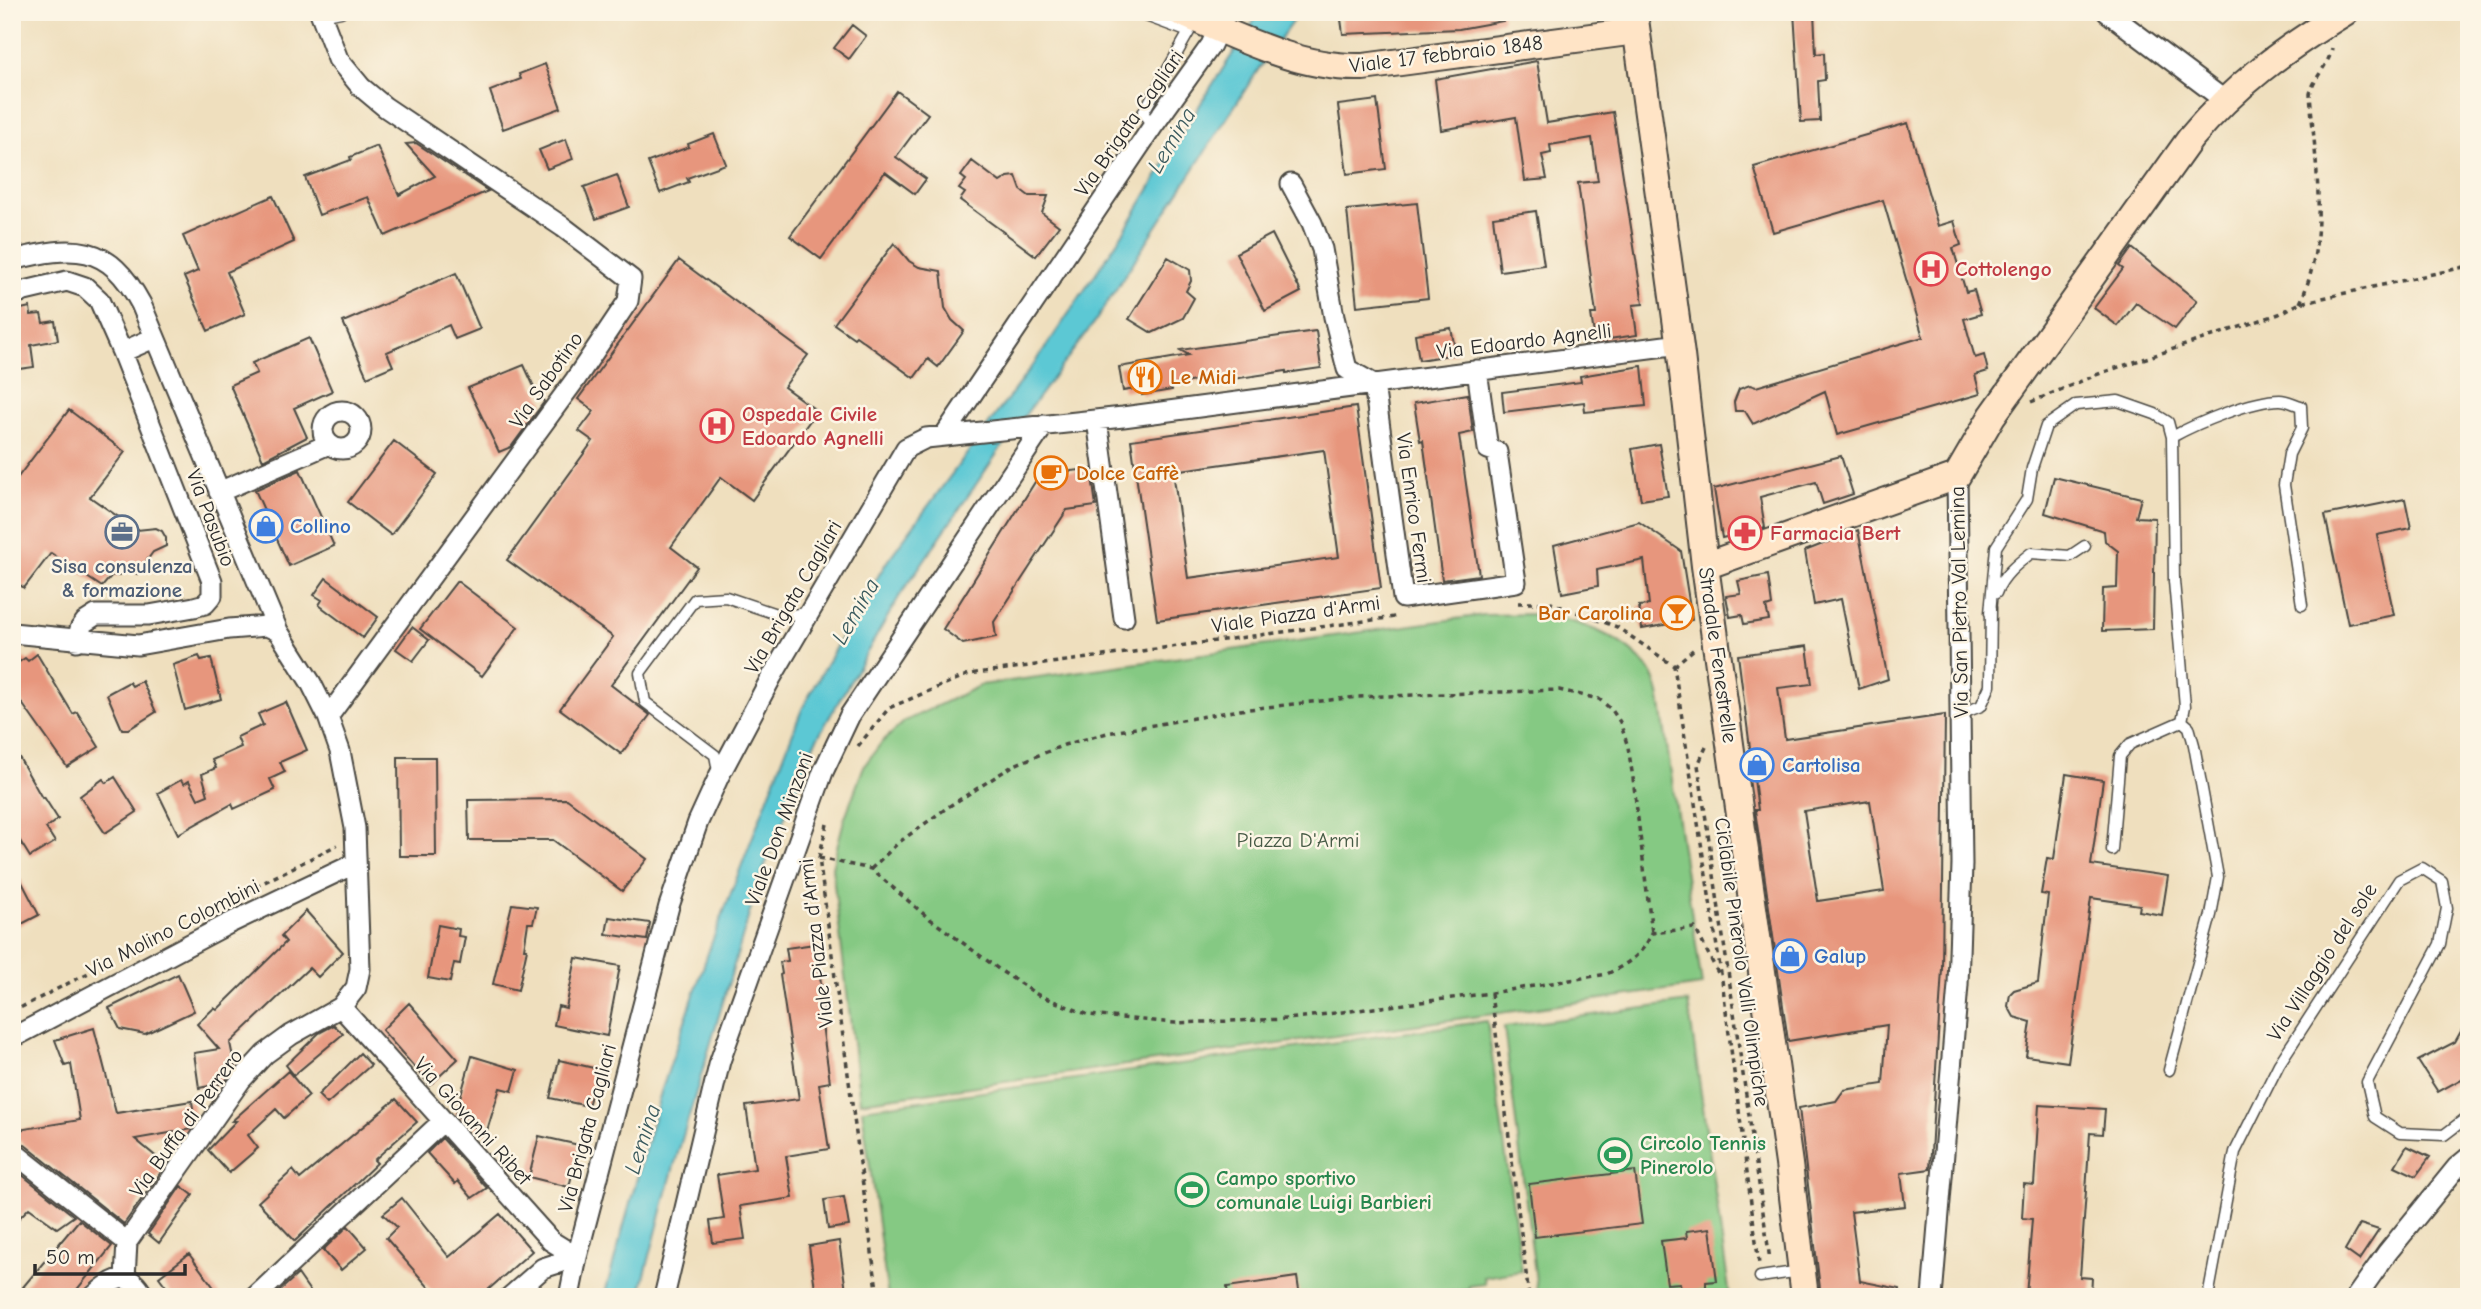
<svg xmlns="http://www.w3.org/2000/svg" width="2481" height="1309" viewBox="0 0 2481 1309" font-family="'Comic Neue',sans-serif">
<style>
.green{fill:#85c983;stroke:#587a57;stroke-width:2}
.water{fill:#5cc8d4;stroke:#447a80;stroke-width:2}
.building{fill:#e7967d;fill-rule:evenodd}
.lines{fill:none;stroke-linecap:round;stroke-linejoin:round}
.lane-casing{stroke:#484641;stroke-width:13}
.street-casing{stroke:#484641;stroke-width:23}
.secondary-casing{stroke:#484641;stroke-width:30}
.path{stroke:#484641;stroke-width:3.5;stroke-dasharray:5 5;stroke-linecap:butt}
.lane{stroke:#fff;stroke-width:10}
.street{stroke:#fff;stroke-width:19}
.secondary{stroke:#ffe4c6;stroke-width:26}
.labels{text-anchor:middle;stroke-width:5;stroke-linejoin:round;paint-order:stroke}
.street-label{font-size:21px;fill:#2b2b2b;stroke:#fcf5e5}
.health-label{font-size:21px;font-weight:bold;fill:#be3a42;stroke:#fcf5e5;text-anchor:start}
.food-label{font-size:21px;font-weight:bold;fill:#c56008;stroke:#fcf5e5;text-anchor:start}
.shop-label{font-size:21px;font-weight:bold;fill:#366cbe;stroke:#fcf5e5;text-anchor:start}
.service-label{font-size:21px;font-weight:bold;fill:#4e5e75;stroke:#fcf5e5}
.park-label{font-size:21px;fill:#465a45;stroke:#fcf5e5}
.leisure-label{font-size:21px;font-weight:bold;fill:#27864d;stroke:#fcf5e5;text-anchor:start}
.water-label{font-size:23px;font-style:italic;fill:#3a5a5e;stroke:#fcf5e5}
</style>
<rect width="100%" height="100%" fill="#fcf5e5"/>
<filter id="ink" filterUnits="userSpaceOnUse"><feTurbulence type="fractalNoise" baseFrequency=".0143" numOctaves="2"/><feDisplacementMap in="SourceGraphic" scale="14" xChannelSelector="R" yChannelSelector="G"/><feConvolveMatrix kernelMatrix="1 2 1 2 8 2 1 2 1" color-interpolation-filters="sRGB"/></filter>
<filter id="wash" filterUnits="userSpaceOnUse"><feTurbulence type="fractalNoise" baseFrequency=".00686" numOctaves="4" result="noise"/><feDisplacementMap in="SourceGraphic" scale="28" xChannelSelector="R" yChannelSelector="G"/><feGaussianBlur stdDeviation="1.57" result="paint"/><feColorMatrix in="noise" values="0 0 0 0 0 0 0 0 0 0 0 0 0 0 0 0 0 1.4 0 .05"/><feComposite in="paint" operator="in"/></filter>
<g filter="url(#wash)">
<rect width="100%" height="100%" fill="#efdfbe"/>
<path class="green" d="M1540 614C1581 622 1625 636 1651 672 1656 679 1658 690 1660 698L1702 985 860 1102 832 867 844 820 864 766 882 742 905 721 981 685 1484 615Z
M1688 1002 1730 1297H1538L1504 1027Z
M1487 1021 1522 1271 1484 1277 1485 1284 1469 1286V1290L1449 1292V1297H888L862 1109Z"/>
<path class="water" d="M1260 12H1299L1258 70 1096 320 1005 442 899 597 814 744 760 878 672 1173 639 1297H604L661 1092 710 947 802 709 843 634 888 560 1044 350 1125 230 1207 93Z"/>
<g id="blocks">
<path class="building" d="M1340 12H1502L1503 21 1459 29 1343 34Z
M1794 12H1814L1816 54 1824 53 1825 80 1818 81 1820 121 1801 122Z
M852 25 866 36 849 59 834 48Z
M1537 61 1547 123 1613 112 1643 304 1633 305 1637 335 1595 341 1591 314H1596L1578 183 1598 181 1592 138 1550 145 1551 153 1542 155 1547 179 1525 181 1516 117 1441 130 1435 79Z
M545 64 561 108 503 129 490 91 521 79 519 74Z
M897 91 928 114 896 157 926 179 915 194 885 172 821 259 790 236Z
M1377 100 1386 169 1347 174 1338 105Z
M1908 123 1938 226 1954 221 1961 245 1953 248 1966 292 1974 290 1981 314 1964 319 1975 358 1984 355 1988 371 1975 375 1980 394 1837 435 1825 391 1753 424 1745 411H1735L1734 402 1739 389 1750 385 1756 387 1923 337 1883 200 1773 232 1754 167Z
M714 134 726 164 687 178 689 182 660 193 648 162 689 147 688 144Z
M566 139 573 159 547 169 539 150Z
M416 143 488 191 385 236 368 197 319 215 305 177 351 160 350 157 377 146 399 195 435 176 406 144Z
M972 161 1000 182 1008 177 1016 176 1021 190 1029 196H1048L1042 213 1059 226 1036 256 960 200 965 193 959 189 966 180 961 176Z
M617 175 629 207 596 219 584 187Z
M273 196 294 242 227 272 245 314 208 331 184 277 198 271 183 236Z
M1417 203 1428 298 1357 306 1347 210Z
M1536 211 1544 265 1500 271 1493 217Z
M1272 234 1301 292 1265 311 1236 253Z
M894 243 909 261 919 267 941 271 945 308 952 320 964 331 938 367 928 359 914 378 856 336 854 338 834 324Z
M2132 248 2197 301 2175 329 2136 303 2118 326 2094 308 2123 269 2119 266Z
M1168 257 1190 270 1191 281 1186 291 1194 298 1183 318 1152 333 1129 319Z
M679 260 808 355 784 387 817 411 752 500 721 477 671 547 697 567 611 685 650 715 621 754 560 709 613 637 507 560 593 441 579 431 594 411 578 399Z
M456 273 480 329 455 339 449 325 387 352 393 366 367 377 343 322Z
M30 307 31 315 41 314 43 323 55 321 58 340 31 345 34 367 12 370V311Z
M1451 328 1456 354 1419 360 1415 334Z
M1316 331 1321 368 1286 373V371L1233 379 1232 375 1171 385 1172 390 1142 395 1141 388 1123 391 1119 367 1189 355 1180 350Z
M309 338 332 391 294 408 307 437 263 460 230 385 257 373 252 363Z
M524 365 535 389 537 388 544 402 511 447 499 452 468 388Z
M1642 366 1646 406 1585 412 1584 402 1504 412 1502 392 1581 382 1580 376Z
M1468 394 1473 432 1459 435 1479 575 1442 580 1423 440 1420 441 1414 403Z
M1356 407 1381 588 1157 620 1131 440ZM1324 450 1339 557 1188 578 1173 471Z
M69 410 125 452 90 497 137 530 156 528 162 531 166 538V546L153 552 137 574 126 567 118 576 112 575 102 587 51 553 24 588 12 579V485Z
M394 441 437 474 391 535 348 502Z
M1659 444 1668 496 1641 500 1632 449Z
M1841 456 1853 494 1823 504 1816 482 1760 497 1765 528 1722 538 1714 489Z
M1091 469 1096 506 1067 510 994 622 996 637 963 644 943 629 1040 474Z
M300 470 334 546 289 566 255 490Z
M2054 477 2141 498 2136 517 2155 518 2153 629 2102 631 2103 589 2117 588 2118 551 2105 541 2104 531 2045 513Z
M2405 499 2411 528 2377 535 2394 615 2348 624 2325 515Z
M1639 522 1681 551 1692 620 1642 629 1639 606 1649 605 1644 560 1597 570 1598 586 1562 593 1554 545Z
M1858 530 1888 679 1859 689 1841 599 1814 605 1805 551Z
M1768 575 1772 605 1766 607 1769 620 1744 624 1742 615 1730 617 1726 596 1741 594 1738 581Z
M326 578 378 617 363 638 319 605 322 600 314 595Z
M457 581 518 627 482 676 420 629Z
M412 627 429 640 413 661 396 649Z
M1807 646 1812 684 1778 688 1785 739 1945 715 1942 969 1930 1169 1901 1173 1905 1206 1851 1212 1860 1281 1900 1289 1899 1297H1821L1799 1108 1836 1101 1844 1090 1883 1084 1887 1025 1788 1041 1755 810H1758L1738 655ZM1870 801 1884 891 1818 901 1804 811Z
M37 654 73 714 77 712 99 747 67 767 12 689V667L25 658 28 661Z
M199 656 201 660 211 658 221 699 185 710 173 665Z
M142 681 156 712 129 729H122L107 694 129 682 132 686Z
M286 702 307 750 280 762 285 772 270 779 275 790 234 809 232 804 178 834 158 793 181 780 184 784 189 781 198 799 208 795 202 774 216 768 212 760 241 747 237 737 263 725 258 714Z
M12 745 42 798 44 797 58 819 46 828 55 842 30 857 12 828Z
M398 757H435L436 856H399Z
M2066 774 2103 780 2091 865 2168 876 2162 915 2139 911 2140 905 2091 898 2068 1062 2026 1056 2031 1022 2014 1017 2008 1006 2010 994 2014 990 2038 983 2048 895 2041 894 2047 858 2054 859Z
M115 777 137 812 105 833 80 796 103 779 106 783Z
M567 799 647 859 622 891 553 840H469L468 800Z
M12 863 39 915 12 929Z
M512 904 537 907 533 923H528L524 949H527L518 990 493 984Z
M306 911 343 952 318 977 309 968 230 1043 235 1067 227 1069 229 1076 224 1083 199 1088 194 1053 219 1049 197 1024 214 1008 217 1010 286 942 281 936Z
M609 917 650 923 647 940 606 934Z
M438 925 459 929 458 936 465 937 460 964 454 963 450 982 428 978Z
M815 944 825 1009 820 1010 830 1082 819 1084 829 1149 786 1156 793 1198 740 1206 745 1239 713 1243 710 1221 724 1219 717 1175 755 1169 746 1106 799 1099 780 975 782 974 780 962 788 961 786 948Z
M576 958 620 966 607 1036 554 1025 558 1006 566 1008Z
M178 974 194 1011 145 1034 120 1029 109 1008Z
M409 1003 458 1059 430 1085 382 1030Z
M2469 1017V1075L2438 1092 2418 1061 2455 1042Z
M334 1025 343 1034 294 1075 286 1065 319 1033Z
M94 1028 116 1113 192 1101 195 1124 192 1129 135 1139 166 1165 124 1224 20 1141 12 1139V1131L80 1120 71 1064 65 1066 55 1040Z
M360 1053 371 1065 327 1104 318 1095Z
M472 1056 518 1070 512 1091 500 1088 486 1134 455 1115Z
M559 1060 598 1069 588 1106 550 1098Z
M288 1071 309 1096 284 1118 276 1109 248 1135 258 1148 229 1173 208 1150 236 1121H232Z
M396 1099 417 1122 374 1160 377 1163 295 1241 258 1202 293 1170 300 1179Z
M2039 1105 2105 1109 2103 1134 2090 1133 2080 1277 2092 1278 2091 1297 2026 1296 2032 1219 2022 1218 2024 1184 2034 1185Z
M539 1136 579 1145 569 1187 529 1177Z
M442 1138 487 1188 472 1198 458 1181 455 1184 427 1153Z
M2407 1146 2430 1157 2416 1176 2395 1166Z
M12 1167 74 1216 57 1228 29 1208 12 1225Z
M1635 1171 1642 1224 1535 1237 1529 1184Z
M181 1186 193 1195 159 1243 148 1234Z
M844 1197 849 1226 828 1229 824 1200Z
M402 1198 449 1257 500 1214 532 1251 480 1297H437L386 1238 397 1227 383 1214Z
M79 1220 112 1246 71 1297H40L23 1287Z
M2360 1224 2379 1230 2359 1260 2345 1250Z
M348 1226 367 1248 341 1270 323 1250Z
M1710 1228 1717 1281 1706 1282V1289L1682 1293 1680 1283 1667 1284 1661 1241 1687 1238 1686 1231Z
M839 1241 846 1291 816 1295 809 1246Z
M189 1254 221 1297H174L159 1277Z
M298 1274 314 1297H273Z
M1297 1277 1300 1297H1228L1227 1287Z"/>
</g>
</g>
<g filter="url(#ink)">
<use href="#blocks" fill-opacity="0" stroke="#484641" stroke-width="2"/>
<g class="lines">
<defs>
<path id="lane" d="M1135 12 1189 32 1143 113 1153 126
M321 16 341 12
M2172 437C2197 423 2252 400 2280 400 2287 400 2294 404 2301 406L2302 428 2289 454 2284 485 2302 605
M1996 593C2002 576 2017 564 2031 553L2070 556 2085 546
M1990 613 1996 547 2027 499 2032 468 2046 426 2076 405 2118 401 2155 414 2168 422 2172 437 2174 581 2185 706 2182 721 2130 744 2120 756 2112 850
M1960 714 1981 706 1990 686 1991 608
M718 771 715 755 645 702 640 673 695 599 726 597 782 616 808 613
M2169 1070 2211 915 2218 877 2194 745 2189 727 2182 721
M1760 1277 1801 1271
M2208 1297 2235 1152 2279 1064 2399 880 2422 868 2442 881 2447 908 2440 944 2367 1082 2375 1117 2400 1133 2444 1135 2469 1116"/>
<path id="street" d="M320 12 338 59 361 87 385 107 563 227 631 279 628 301 575 380 328 717
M2107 12 2224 100
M1291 184 1312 223 1322 249 1334 317 1347 369 1374 384 1403 598 1516 582 1497 452 1488 449 1477 370
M12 260C74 245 108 242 141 304L278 631 311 683 328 717 340 751 355 828 360 969 356 988 341 1007 291 1035 265 1054 241 1080 127 1242
M12 294 67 281 85 287 99 300 122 352 212 581V596L205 604 194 607 149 615H96L85 622 80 629 77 641
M122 352 154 338
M323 430a19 19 0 1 1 38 0a19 19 0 1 1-38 0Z
M1097 420 1124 618
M944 436 1153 126 1211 45 1226 12
M219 492 329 444
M12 633 138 645 229 629 267 626 278 631
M341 1007 551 1241 577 1257
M12 1038 228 924 356 863
M12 1151 127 1242
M125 1278 127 1242
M93 1297C112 1279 129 1267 144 1297
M255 1297 442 1122
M510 1297 543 1268 577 1257
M569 1297 577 1257 669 906 698 822 719 776 771 678 906 448 926 438 1123 417 1680 344
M664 1297 720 1061 823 772 850 715 1044 425
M1932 1297 1958 985 1962 864 1957 476
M2356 1297 2387 1253 2457 1167 2469 1157"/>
<path id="secondary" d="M1180 12C1237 37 1300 69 1363 67L1636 31
M1634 12 1681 355 1705 566 1789 1164 1805 1297
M1705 566 1957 476 1992 416 2190 139C2236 84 2283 50 2345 12"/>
</defs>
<use href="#lane" class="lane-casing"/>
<use href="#street" class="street-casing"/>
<use href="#secondary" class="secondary-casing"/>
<path class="path" d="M2300 303C2330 238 2315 163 2310 94 2314 77 2329 65 2332 48
M2031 402 2101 373 2279 314 2300 303 2469 266
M1518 603H1551L1617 627 1674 666 1722 980 1759 1264
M1674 666 1694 649
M858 746 889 708 969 674 1395 617
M1706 747 1698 765 1770 1260
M827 824 819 858 878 1297
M819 858 871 869 926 916 1004 973 1038 995 1089 1015 1175 1023 1288 1019 1491 993 1607 974C1629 963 1642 955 1652 933L1695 928 1719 975
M871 869 898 843 948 807 1014 765 1064 745 1107 733 1240 710 1357 697 1559 690 1599 699 1612 710 1620 722 1628 747 1633 778 1652 933
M247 891 337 845
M1491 993 1529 1297
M12 1012 104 965"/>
<use href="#lane" class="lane"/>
<use href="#street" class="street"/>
<use href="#secondary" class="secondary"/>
</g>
</g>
<defs>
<symbol id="hospital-ring" viewBox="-11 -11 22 22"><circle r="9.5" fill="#fcf5e5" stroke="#e0444e" stroke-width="1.5"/><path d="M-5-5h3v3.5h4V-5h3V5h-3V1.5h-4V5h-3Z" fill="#e0444e"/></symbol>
<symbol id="restaurant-ring" viewBox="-11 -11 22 22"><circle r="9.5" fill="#fcf5e5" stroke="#e8710a" stroke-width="1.5"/><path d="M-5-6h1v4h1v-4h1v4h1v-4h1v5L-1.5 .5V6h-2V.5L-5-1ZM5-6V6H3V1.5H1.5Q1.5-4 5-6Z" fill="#e8710a"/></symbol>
<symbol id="cafe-ring" viewBox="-11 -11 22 22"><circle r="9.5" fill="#fcf5e5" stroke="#e8710a" stroke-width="1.5"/><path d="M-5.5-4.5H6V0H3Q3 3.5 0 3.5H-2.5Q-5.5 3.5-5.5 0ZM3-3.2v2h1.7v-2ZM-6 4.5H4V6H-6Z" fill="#e8710a"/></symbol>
<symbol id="shop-ring" viewBox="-11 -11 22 22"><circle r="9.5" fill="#fcf5e5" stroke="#3f7fe0" stroke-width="1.5"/><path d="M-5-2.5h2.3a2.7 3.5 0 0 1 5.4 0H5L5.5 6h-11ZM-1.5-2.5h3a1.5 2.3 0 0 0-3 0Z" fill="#3f7fe0"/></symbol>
<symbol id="office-ring" viewBox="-11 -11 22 22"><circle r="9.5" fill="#fcf5e5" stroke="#5c6f8a" stroke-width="1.5"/><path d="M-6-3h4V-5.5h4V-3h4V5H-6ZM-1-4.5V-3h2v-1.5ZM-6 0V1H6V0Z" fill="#5c6f8a"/></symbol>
<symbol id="pharmacy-ring" viewBox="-11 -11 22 22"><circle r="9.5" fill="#fcf5e5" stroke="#e0444e" stroke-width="1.5"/><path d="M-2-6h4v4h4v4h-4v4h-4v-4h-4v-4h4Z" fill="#e0444e"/></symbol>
<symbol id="bar-ring" viewBox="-11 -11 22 22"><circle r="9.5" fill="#fcf5e5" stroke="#e8710a" stroke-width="1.5"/><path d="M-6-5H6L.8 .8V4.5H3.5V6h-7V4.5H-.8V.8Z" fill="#e8710a"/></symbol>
<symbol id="stadium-ring" viewBox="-11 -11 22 22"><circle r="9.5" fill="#fcf5e5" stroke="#2e9e5b" stroke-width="1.5"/><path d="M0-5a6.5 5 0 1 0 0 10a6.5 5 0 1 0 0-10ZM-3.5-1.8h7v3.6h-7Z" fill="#2e9e5b"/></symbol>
</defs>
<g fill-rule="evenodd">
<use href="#hospital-ring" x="1912" y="250" width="38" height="38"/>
<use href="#restaurant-ring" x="1126" y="358" width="38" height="38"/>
<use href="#hospital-ring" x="698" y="407" width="38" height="38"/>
<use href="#cafe-ring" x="1032" y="454" width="38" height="38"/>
<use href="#shop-ring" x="247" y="507" width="38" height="38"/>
<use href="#office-ring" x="103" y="513" width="38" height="38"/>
<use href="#pharmacy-ring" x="1726" y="514" width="38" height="38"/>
<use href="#bar-ring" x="1658" y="594" width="38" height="38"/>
<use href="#shop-ring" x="1738" y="746" width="38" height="38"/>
<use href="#shop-ring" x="1771" y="937" width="38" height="38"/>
<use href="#stadium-ring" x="1596" y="1136" width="38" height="38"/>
<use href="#stadium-ring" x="1173" y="1171" width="38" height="38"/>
</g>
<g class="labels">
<g class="street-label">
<text transform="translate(1446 54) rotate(-7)" y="7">Viale 17 febbraio 1848</text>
<text transform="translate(1129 123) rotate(-55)" y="7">Via Brigata Cagliari</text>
<text transform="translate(1524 341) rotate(-7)" y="7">Via Edoardo Agnelli</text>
<text transform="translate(546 380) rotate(-55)" y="7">Via Sabotino</text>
<text transform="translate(1414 508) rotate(82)" y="7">Via Enrico Fermi</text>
<text transform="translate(211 518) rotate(69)" y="7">Via Pasubio</text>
<text transform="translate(793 597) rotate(-60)" y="7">Via Brigata Cagliari</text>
<text transform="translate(1959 602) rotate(-91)" y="7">Via San Pietro Val Lemina</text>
<text transform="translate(1296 614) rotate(-8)" y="7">Viale Piazza d'Armi</text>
<text transform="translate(1718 655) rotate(82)" y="7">Stradale Fenestrelle</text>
<text transform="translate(779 829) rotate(-70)" y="7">Viale Don Minzoni</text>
<text transform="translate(173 928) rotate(-27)" y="7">Via Molino Colombini</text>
<text transform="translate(816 943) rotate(-97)" y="7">Viale Piazza d'Armi</text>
<text transform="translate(1742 962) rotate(82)" y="7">Ciclabile Pinerolo Valli Olimpiche</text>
<text transform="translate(2322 962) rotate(-57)" y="7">Via Villaggio del sole</text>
<text transform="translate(473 1121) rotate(48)" y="7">Via Giovanni Ribet</text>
<text transform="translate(186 1123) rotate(-54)" y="7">Via Buffa di Perrero</text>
<text transform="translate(587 1128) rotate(-75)" y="7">Via Brigata Cagliari</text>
</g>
<g class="health-label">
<text x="1955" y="276">Cottolengo</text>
<text x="742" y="421">Ospedale Civile<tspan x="742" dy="24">Edoardo Agnelli</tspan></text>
<text x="1770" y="540">Farmacia Bert</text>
</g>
<g class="food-label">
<text x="1170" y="384">Le Midi</text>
<text x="1076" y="480">Dolce Caffè</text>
<text x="1652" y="620" text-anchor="end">Bar Carolina</text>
</g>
<g class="shop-label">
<text x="290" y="533">Collino</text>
<text x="1782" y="772">Cartolisa</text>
<text x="1814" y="963">Galup</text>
</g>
<g class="service-label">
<text x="122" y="573">Sisa consulenza<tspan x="122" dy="24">&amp; formazione</tspan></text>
</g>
<g class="park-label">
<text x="1298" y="847">Piazza D'Armi</text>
</g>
<g class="leisure-label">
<text x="1640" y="1150">Circolo Tennis<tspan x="1640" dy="24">Pinerolo</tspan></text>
<text x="1216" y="1185">Campo sportivo<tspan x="1216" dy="24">comunale Luigi Barbieri</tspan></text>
</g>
<g class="water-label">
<text transform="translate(1171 140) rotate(-59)" y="8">Lemina</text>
<text transform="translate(855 611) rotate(-60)" y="8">Lemina</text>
<text transform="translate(642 1139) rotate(-72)" y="8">Lemina</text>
</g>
</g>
<rect width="2481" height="1309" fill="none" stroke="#fcf5e5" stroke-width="42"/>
<path d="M35 1264v10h150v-10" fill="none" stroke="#2b2b2b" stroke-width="3.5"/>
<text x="46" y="1264" font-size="21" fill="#2b2b2b" stroke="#fcf5e5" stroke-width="5" paint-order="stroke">50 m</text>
</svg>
